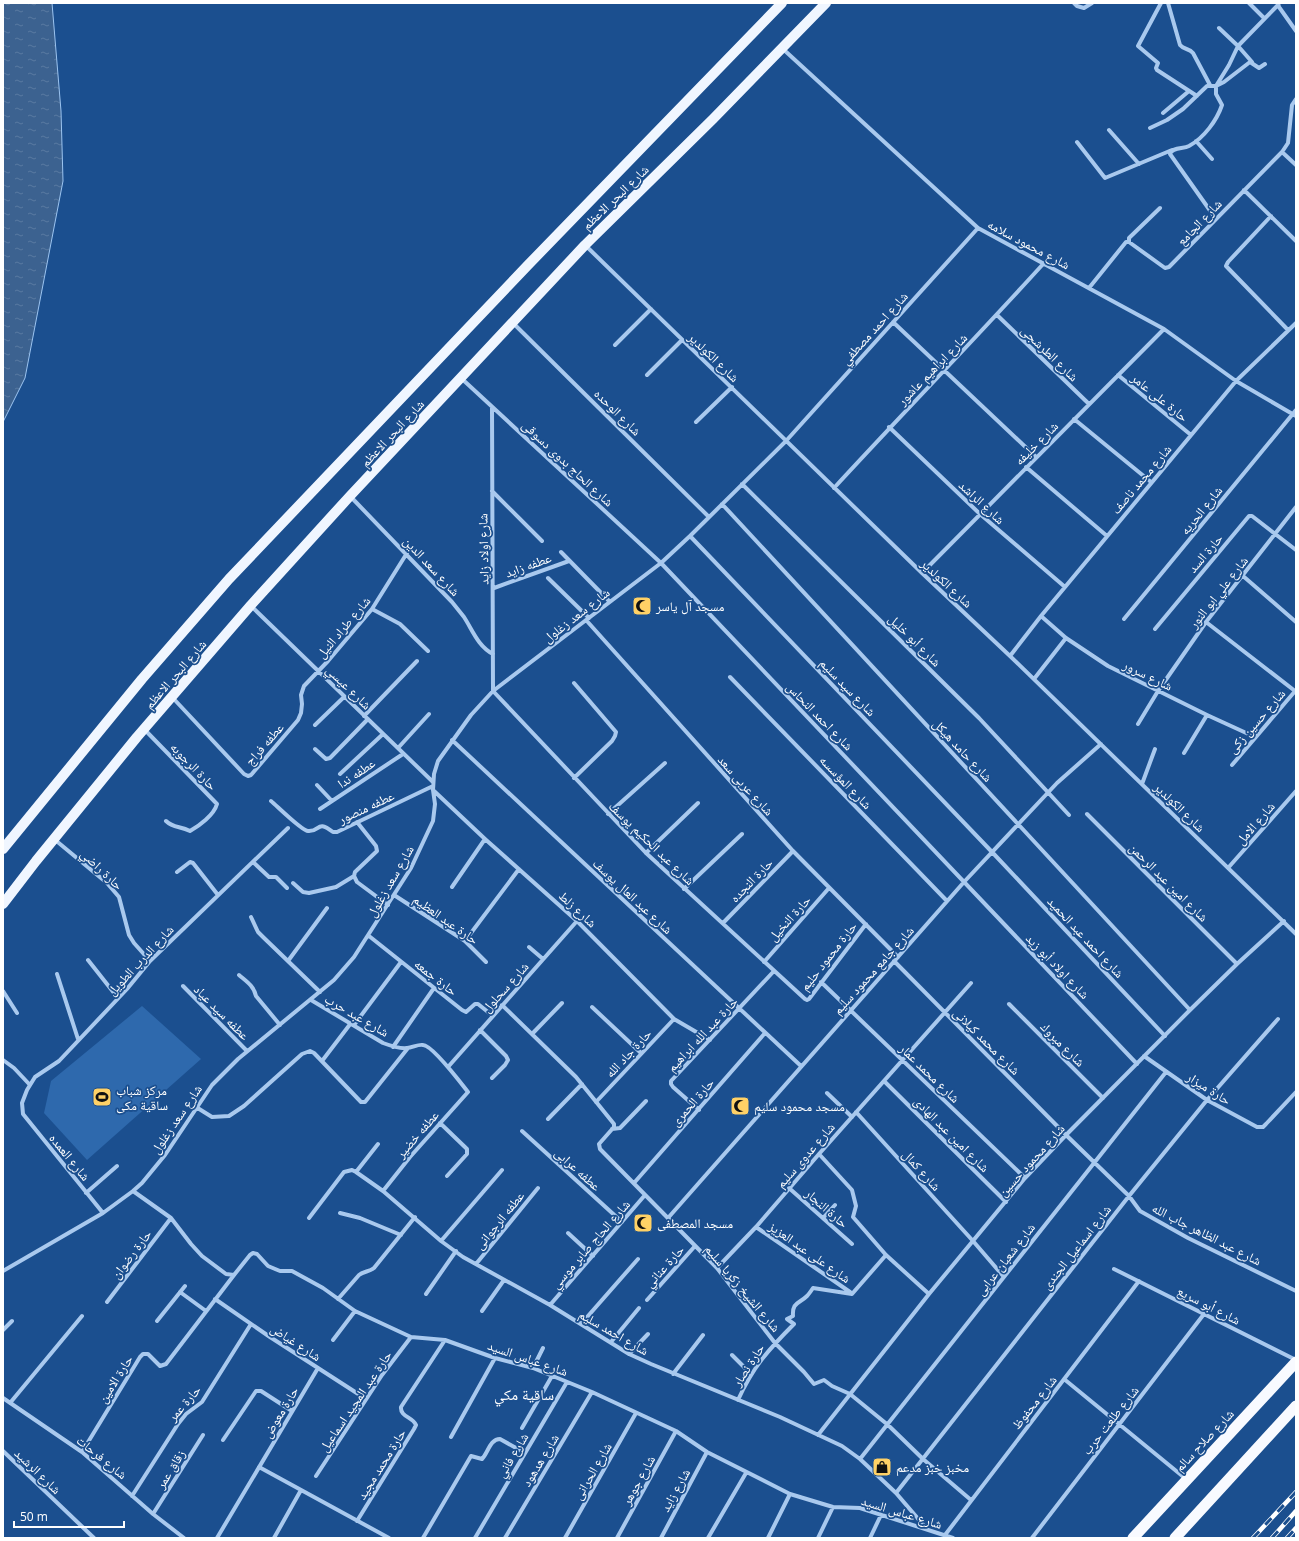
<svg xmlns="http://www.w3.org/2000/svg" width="1299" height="1541" viewBox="0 0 1299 1541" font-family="'Open Sans','Noto Naskh Arabic',sans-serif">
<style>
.pitch{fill:#2e69ad}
.water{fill:url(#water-ripples);stroke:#9cc4f0}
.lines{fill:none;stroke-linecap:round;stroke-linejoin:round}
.minor{stroke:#a9c9ee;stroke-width:4}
.primary{stroke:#f0f6ff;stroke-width:10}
.trunk{stroke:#f8faff;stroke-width:11}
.rail-casing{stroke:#fff;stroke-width:4.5}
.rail{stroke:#1b4f8f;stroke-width:3;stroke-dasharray:9;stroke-linecap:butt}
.labels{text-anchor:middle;stroke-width:3.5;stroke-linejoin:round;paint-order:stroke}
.street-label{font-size:13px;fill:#fff;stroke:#1b4f8f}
.poi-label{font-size:13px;fill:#fff;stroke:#1b4f8f;text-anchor:start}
.quarter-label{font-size:15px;fill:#fff;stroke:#1b4f8f}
</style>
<defs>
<pattern id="water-ripples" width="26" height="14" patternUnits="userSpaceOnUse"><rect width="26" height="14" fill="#3c6290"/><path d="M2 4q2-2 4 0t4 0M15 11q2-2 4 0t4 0" fill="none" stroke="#597aa1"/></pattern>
</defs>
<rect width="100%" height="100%" fill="#1b4f8f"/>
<path class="pitch" d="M142 1006 201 1059 87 1160 44 1113 51 1081Z"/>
<path class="water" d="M3 3H52L61 111 63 181 25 378 3 422Z"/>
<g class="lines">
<path class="minor" d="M1074 3 1077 6 1084 8 1092 3
M1161 3 1138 46 1158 63 1156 68 1157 70 1197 96
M1168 3 1180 45C1184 50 1189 48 1193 53L1210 85
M1249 3 1264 18
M1278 3 1279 7 1296 31
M1219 28 1238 46 1252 62
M783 49 978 228 1164 329 1236 381 1296 416
M1163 113 1189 91
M1150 128 1167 120 1183 109 1207 86H1216L1224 82 1250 62 1259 68 1265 64
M1109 130 1139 164
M1196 141 1212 159
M1077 142 1105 178 1172 150
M1282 152 1296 165
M1244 190 1296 241
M1271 216 1228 262 1226 266 1288 330
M1216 219 1170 154C1172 147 1183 149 1189 146 1204 138 1217 120 1222 105L1216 94V86L1229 65 1238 46 1278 5
M1129 242V238L1160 208
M585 245 922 573 1010 656 1296 934
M1089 288 1126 242H1129L1165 268 1169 267 1282 152 1288 143 1292 105 1296 99
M997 315 1089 404
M893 322 1036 457
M513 323 709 517
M615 345 651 309
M647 375 682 340
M1118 375 1191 435
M461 378 661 563 1137 1064
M492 407 493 691 646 853 805 999 807 1000 809 999 866 924
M1074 419 1151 482
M696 422 732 387
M889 427 980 514 1065 587
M1026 467 1107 536
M742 484 979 718 1069 815
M834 488C904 412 975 339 1044 263
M492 491 542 541
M350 496 452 602C456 607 460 612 464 617 473 631 478 646 493 654
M722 504 1190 1010
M690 536 992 852 1165 1036
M561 552 609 601
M922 573 1164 329
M1243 576 1296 622
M548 578 589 618
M494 588 569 561
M251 606 433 782
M372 609 400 624 428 651
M1041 616 1066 638 1108 666 1207 715 1255 737
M1124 619 1296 410
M586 620 793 851 898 957
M1206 622 1295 691
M1155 629 1249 516H1252L1296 550
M1010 656 1041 616 1236 381 1296 323
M730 677 947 901
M1034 679 1066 638
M172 697 244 774 248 776 251 775 298 720 301 713 302 704 301 695 304 686 328 661 372 609 407 553
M364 716 417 661
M1138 724 1158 691 1206 622 1296 507
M315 725 344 697
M145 730 217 804C214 815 199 826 190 831 180 826 173 828 166 821
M452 740 801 1066
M398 748 429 714
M315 749 326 759 330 758 368 719
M1184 753 1207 715
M1232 765 1296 690
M340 774 383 734
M574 778 612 741 615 736 616 732 574 683
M1142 784 1155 749
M317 785 332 801
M433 790 485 839 577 921 674 1019 710 1040
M271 801C277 806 302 831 308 831 321 832 316 819 333 832H337L433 786
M320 809 403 754
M608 814 665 763
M1087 814 1237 964
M357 822 376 846 377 851 355 872 354 876 357 882 388 905
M54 839 107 883 119 897 129 935 134 943 150 961
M646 853 698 803
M253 862 269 877H276L287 888
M1228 868 1296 791
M177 872 190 862 193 863 218 895
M293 883 303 892 309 893 336 887 354 876
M452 887 485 839
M684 889 742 834
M394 895 465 941 486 962
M251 917 258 932 263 937 320 992
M723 923 793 851
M369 936 462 1010 466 1012 475 1004H478L493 1016
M465 941 519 869
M529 947 543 959
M88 960 118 998
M288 961 327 908
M894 961 1066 1135 1129 1196 1140 1211 1188 1238 1296 1291
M764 962 829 888
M57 974 78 1039
M239 975C246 981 254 986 256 996L280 1025
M821 982 1025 1178
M183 986 247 1051
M3 991 17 1013
M311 1000 383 1043C391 1046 399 1049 407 1048 412 1048 418 1044 423 1045 432 1045 461 1083 468 1092L410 1157 383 1191
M1009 1004 1103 1098
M502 1005 576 1077 614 1124V1127L599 1144 600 1149 717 1268 775 1343 804 1372 814 1384 824 1380 832 1386 850 1394 888 1425 923 1459 971 1500
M592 1007 641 1053
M354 1025 401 962
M480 1030 506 1056 508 1060 505 1065 492 1078
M532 1034 562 1003
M393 1047 434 988
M1144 1056 1207 1100 1257 1127H1263L1266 1124 1296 1092
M3 1060 14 1068 30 1085
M322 1061 351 1023
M448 1067 577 921
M884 1081 1006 1202
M827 1093 852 1117
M596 1102 674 1019
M196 1107 212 1117 229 1116 244 1106 302 1054 310 1051 314 1053 361 1102H365L408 1048
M699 1110 673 1087 671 1084V1081L774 971
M856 1112 973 1241 1004 1277
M548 1119 582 1084
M440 1123 467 1149V1154L447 1176
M612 1129 620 1128 646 1101
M522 1131 622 1222
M819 1154 852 1190 856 1206 853 1217 886 1255 929 1294
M356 1172 378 1144
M634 1183 765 1033
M789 1188 852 1244
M133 1191 171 1218 191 1244 202 1256 226 1274 234 1275 250 1255 253 1253 257 1254 268 1266 280 1271H292L323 1288 355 1311 411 1337 445 1340 495 1358 533 1368 592 1392 676 1431 707 1452 790 1494 833 1507 860 1508 953 1538
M86 1193 117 1166
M103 1213 23 1114 22 1103 27 1090 35 1077 59 1061 127 989 150 961 288 828
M340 1213 360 1218 401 1235
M309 1218 344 1172 352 1170 356 1172 383 1191 441 1241 463 1257 550 1305 629 1354 651 1364 780 1417 842 1446 860 1459 896 1493 926 1528
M668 1218 964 882 1057 783 1101 744
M823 1218 835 1205
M756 1227 850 1292
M568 1233 593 1256
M441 1241 502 1170
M476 1264 538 1188
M717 1268 756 1227 819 1154 971 983
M1114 1269 1296 1360
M3 1271 103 1213 133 1191 142 1183 165 1155 212 1085 238 1059 334 980 354 957 411 868 433 821 435 804 433 790 434 774 438 761 471 715 493 691 661 563 690 536 786 441 978 228
M180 1292 206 1311
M426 1294 456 1251
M215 1299 270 1337 366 1399
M338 1299 359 1275C364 1271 369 1272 374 1268L415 1217
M647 1300 695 1246
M107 1302 171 1218
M550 1305 645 1195
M482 1311 504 1280
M157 1321 185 1286
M581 1324 638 1259
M3 1330 12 1321
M333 1340 355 1311
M611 1342 639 1308
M629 1354 648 1334
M732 1355 751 1374
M533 1368 543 1348
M673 1374 703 1335
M1064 1379 1186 1479
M3 1398 82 1452 153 1514 184 1538
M738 1400C753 1367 768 1350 794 1324L787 1319 793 1316C792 1302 799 1304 807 1296 809 1294 811 1291 813 1288L852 1294 886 1255
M10 1403 82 1316
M522 1428 552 1376
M818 1435 929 1294 1025 1178 1066 1135 1190 1010 1237 964 1284 921
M451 1437 495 1358
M223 1440 256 1391H261L292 1411
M3 1451 94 1538
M82 1452 140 1357 143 1354H148L160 1366 166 1364 234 1275
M860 1459 1166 1072
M259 1467 389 1538
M316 1476 382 1375 411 1337
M896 1493 1129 1196 1207 1100 1278 1019
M132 1496 178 1424 186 1414 202 1402 251 1324
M153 1514 203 1435
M357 1521 414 1429 416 1425C413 1417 400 1417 401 1407L445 1340
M945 1535 1139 1281
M217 1538 318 1368
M274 1538 301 1490
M423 1538 471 1456 482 1459C488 1453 490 1439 500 1439L525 1453
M475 1538 567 1382
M505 1538 592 1392
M565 1538 636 1413
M617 1538 676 1431
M661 1538 707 1452
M708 1538 746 1473
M768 1538 790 1494
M818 1538 833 1507
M870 1538 881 1515
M1032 1538 1204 1314"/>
<path class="primary" d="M3 849 142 679 229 579 528 265 782 3
M3 904 36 861 137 737 251 605 350 496 585 245 713 119 826 3"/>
<path class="trunk" d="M1133 1538 1296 1362
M1175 1538 1296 1406"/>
<defs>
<path id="rail" d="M1253 1538 1296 1492
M1272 1538 1296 1511
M1287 1538 1296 1528"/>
</defs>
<use href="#rail" class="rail-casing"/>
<use href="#rail" class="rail"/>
</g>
<defs>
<symbol id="mosque-square" viewBox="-11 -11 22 22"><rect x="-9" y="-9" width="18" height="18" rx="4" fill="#ffd166" stroke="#1b4f8f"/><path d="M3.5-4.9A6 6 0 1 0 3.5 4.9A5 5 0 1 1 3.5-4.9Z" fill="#111"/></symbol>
<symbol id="stadium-square" viewBox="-11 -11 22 22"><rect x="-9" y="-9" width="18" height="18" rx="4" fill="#ffd166" stroke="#1b4f8f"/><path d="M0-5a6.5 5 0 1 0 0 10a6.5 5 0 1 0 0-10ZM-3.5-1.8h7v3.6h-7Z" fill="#111"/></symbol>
<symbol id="shop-square" viewBox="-11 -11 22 22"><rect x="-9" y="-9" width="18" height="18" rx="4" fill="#ffd166" stroke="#1b4f8f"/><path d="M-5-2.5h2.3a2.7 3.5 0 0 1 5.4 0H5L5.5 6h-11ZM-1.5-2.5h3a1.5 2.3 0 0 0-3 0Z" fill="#111"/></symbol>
</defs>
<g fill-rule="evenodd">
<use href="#mosque-square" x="631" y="595" width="22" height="22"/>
<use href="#stadium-square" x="91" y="1086" width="22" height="22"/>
<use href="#mosque-square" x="729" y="1095" width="22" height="22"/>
<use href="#mosque-square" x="632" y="1212" width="22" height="22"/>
<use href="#shop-square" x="871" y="1456" width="22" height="22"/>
</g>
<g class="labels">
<g class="street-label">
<text transform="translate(615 197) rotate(-44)" y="5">شارع البحر الاعظم</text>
<text transform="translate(1199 222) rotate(-46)" y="5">شارع الجامع</text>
<text transform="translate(1029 244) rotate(28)" y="5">شارع محمود سلامه</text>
<text transform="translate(874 328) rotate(-48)" y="5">شارع احمد مصطفي</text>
<text transform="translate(1050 353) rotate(44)" y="5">شارع الطرشجى</text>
<text transform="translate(714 357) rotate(44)" y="5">شارع الكولدير</text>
<text transform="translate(932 369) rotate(-46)" y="5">شارع ابراهيم عاشور</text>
<text transform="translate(1160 397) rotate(39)" y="5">حارة على عامر</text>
<text transform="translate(618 412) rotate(45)" y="5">شارع الوحده</text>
<text transform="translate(392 433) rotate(-47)" y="5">شارع البحر الاعظم</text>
<text transform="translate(1036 443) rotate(-45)" y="5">شارع خليفه</text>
<text transform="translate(568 463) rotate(43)" y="5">شارع الحاج بدوى دسوقى</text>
<text transform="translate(1141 479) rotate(-50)" y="5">شارع محمد ناصف</text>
<text transform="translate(982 502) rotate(43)" y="5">شارع الراشد</text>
<text transform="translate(1201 510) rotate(-51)" y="5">شارع الحريه</text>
<text transform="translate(483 549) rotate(-91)" y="5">شارع اولاد زايد</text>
<text transform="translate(1205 553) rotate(-50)" y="5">حارة السد</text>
<text transform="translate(528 565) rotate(-20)" y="5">عطفه زايد</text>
<text transform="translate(432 566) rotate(47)" y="5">شارع سعد الدين</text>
<text transform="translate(947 583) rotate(43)" y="5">شارع الكولدير</text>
<text transform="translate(1218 592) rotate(-52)" y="5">شارع علي ابو النور</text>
<text transform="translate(576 615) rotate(-38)" y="5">شارع سعد زغلول</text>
<text transform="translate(343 627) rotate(-50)" y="5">شارع طراد النيل</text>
<text transform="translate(915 640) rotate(45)" y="5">شارع أبو خليل</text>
<text transform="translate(175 674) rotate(-49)" y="5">شارع البحر الاعظم</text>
<text transform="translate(1148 675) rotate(26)" y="5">شارع سرور</text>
<text transform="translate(349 687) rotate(44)" y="5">شارع عيسي</text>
<text transform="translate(848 687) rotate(46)" y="5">شارع سيد سليم</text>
<text transform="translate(820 716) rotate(46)" y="5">شارع احمد النحاس</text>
<text transform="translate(1256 721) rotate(-49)" y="5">شارع حسين زكى</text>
<text transform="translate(264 744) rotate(-49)" y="5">عطفه فراج</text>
<text transform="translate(963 750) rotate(47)" y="5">شارع حامد هيكل</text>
<text transform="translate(194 766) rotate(46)" y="5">حارة الرجوبه</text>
<text transform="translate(356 773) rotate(-34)" y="5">عطفه ندا</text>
<text transform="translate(846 782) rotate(46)" y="5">شارع المؤسسه</text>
<text transform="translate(746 785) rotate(48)" y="5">شارع عربى سعد</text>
<text transform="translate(366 807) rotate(-25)" y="5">عطفه منصور</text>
<text transform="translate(1180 807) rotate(44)" y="5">شارع الكولدير</text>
<text transform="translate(1255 823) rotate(-49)" y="5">شارع الامل</text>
<text transform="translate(652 843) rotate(44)" y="5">شارع عبد الحكيم يوسف</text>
<text transform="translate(102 869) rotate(43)" y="5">حارة راضي</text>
<text transform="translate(751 880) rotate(-46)" y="5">حارة النجده</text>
<text transform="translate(390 881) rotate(-60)" y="5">شارع سعد زغلول</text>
<text transform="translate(1169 882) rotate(45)" y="5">شارع امين عبد الرحمن</text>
<text transform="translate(633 896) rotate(43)" y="5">شارع عبد العال يوسف</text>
<text transform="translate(578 909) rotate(43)" y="5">شارع زلط</text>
<text transform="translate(789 918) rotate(-48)" y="5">حارة النخيل</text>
<text transform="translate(446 919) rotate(35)" y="5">حارة عبد العظيم</text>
<text transform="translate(1086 937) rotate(47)" y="5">شارع احمد عبد الحميد</text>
<text transform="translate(828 956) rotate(-52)" y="5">حارة محمود حليم</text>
<text transform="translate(140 960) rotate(-47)" y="5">شارع الدرب الطويل</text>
<text transform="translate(1058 966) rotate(46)" y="5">شارع اولاد أبو زيد</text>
<text transform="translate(873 970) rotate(-48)" y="5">شارع جامع محمود سليم</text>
<text transform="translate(436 977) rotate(38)" y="5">حارة جمعه</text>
<text transform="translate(505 987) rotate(-48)" y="5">شارع سحلول</text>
<text transform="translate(222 1012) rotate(45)" y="5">عطفه سيد عياد</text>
<text transform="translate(357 1015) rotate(30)" y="5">شارع عبد حرب</text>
<text transform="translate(702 1034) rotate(-47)" y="5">حارة عبد الله ابراهيم</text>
<text transform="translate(987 1041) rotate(45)" y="5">شارع محمد كيلانى</text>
<text transform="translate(1063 1044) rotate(45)" y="5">شارع مبروك</text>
<text transform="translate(628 1053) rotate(-47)" y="5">حارة جاد الله</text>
<text transform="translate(930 1073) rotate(44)" y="5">شارع محمد عمار</text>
<text transform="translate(1209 1088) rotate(32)" y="5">حارة ميزار</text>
<text transform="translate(692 1102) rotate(-49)" y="5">حارة الحمرى</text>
<text transform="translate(176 1119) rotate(-56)" y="5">شارع سعد زغلول</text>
<text transform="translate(417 1134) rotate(-49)" y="5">عطفه خضير</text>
<text transform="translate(952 1134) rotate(45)" y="5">شارع امين عبد الهادى</text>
<text transform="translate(805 1155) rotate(-49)" y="5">شارع عدوى سليم</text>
<text transform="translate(70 1157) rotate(51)" y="5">شارع العمده</text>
<text transform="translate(1031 1160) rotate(-48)" y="5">شارع محمود حسين</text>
<text transform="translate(578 1169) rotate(42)" y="5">عطفه عرابى</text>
<text transform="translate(922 1170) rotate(48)" y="5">شارع كمال</text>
<text transform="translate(827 1208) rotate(41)" y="5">حارة النجار</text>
<text transform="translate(499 1220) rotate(-51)" y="5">عطفه الرجوانى</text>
<text transform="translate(1207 1234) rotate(27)" y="5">شارع عبد الظاهر جاب الله</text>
<text transform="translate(590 1244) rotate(-49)" y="5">شارع الحاج صابر موسي</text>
<text transform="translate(1076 1247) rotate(-52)" y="5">شارع اسماعيل الجندى</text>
<text transform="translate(810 1252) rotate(35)" y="5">شارع على عبد العزيز</text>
<text transform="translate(131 1254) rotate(-53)" y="5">حارة رضوان</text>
<text transform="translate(1005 1259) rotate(-52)" y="5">شارع شعبان عرابى</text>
<text transform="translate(664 1266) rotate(-48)" y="5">حارة عناني</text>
<text transform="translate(743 1288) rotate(50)" y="5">شارع الشيخ زكريا سليم</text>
<text transform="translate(1209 1305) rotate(27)" y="5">شارع أبو سريع</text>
<text transform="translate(614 1332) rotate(30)" y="5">شارع احمد سليم</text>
<text transform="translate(296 1342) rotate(33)" y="5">شارع غياض</text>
<text transform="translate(528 1358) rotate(19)" y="5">شارع عباس السيد</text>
<text transform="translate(748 1365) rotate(-57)" y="5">حارة نصار</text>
<text transform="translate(115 1379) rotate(-58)" y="5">حارة الامين</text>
<text transform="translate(355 1401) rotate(-56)" y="5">حارة عبد المجيد اسماعيل</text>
<text transform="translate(1034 1402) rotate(-52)" y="5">شارع محفوظ</text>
<text transform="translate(184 1403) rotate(-49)" y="5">حارة عمر</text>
<text transform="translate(280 1412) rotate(-59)" y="5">حارة معوض</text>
<text transform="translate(1110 1420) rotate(-52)" y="5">شارع طلعت حرب</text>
<text transform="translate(1204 1440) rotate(-47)" y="5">شارع صلاح سالم</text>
<text transform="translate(512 1455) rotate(-59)" y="5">شارع فاني</text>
<text transform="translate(102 1457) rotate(39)" y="5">شارع فرحات</text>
<text transform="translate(540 1460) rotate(-59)" y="5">شارع هدهود</text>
<text transform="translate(381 1464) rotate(-58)" y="5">حارة محمد مجيد</text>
<text transform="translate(170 1469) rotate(-58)" y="5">زقاق عمر</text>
<text transform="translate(38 1471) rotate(44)" y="5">شارع الرشيد</text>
<text transform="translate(592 1471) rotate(-60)" y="5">شارع الحرانى</text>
<text transform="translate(638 1480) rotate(-61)" y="5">شارع جوهر</text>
<text transform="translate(675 1490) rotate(-61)" y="5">شارع زايد</text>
<text transform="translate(902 1512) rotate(17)" y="5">شارع عباس السيد</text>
</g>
<g class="poi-label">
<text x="656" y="611">مسجد آل ياسر</text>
<text x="116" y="1095">مركز شباب<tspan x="116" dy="15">ساقية مكى</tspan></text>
<text x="754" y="1111">مسجد محمود سليم</text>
<text x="657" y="1228">مسجد المصطفى</text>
<text x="896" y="1472">مخبز خبز مدعم</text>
</g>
<g class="quarter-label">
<text x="524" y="1400">ساقية مكي</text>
</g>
</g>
<rect width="1299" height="1541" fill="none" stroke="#ffffff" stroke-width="8"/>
<path d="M14 1521v6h110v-6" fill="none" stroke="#ffffff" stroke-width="2"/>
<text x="20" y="1521" font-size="12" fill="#ffffff" stroke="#1b4f8f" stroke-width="3" paint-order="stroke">50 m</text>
</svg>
